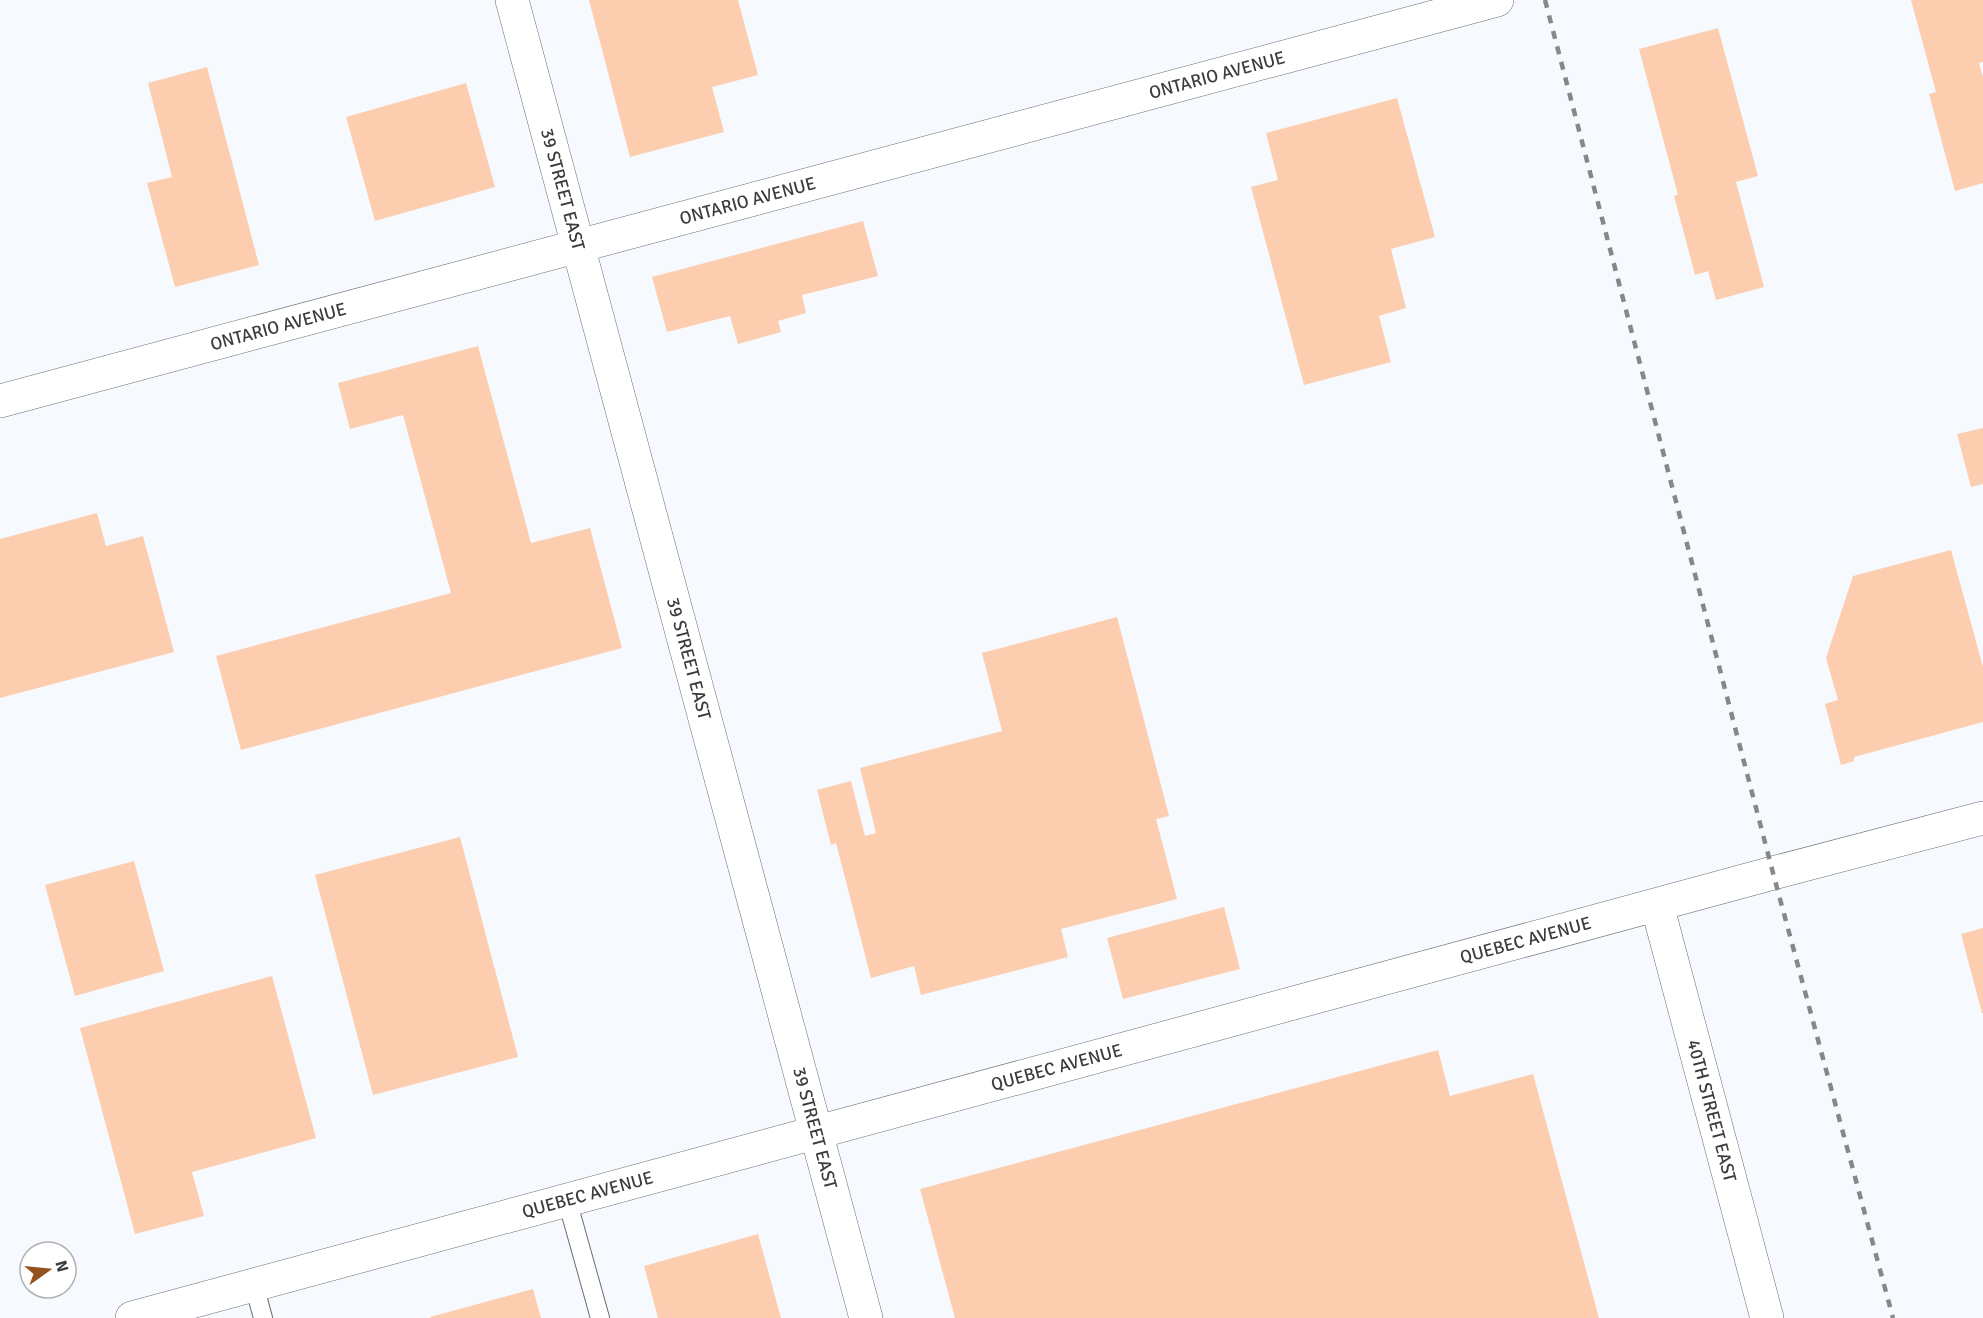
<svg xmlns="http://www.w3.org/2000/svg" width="1983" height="1318" viewBox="0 0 1983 1318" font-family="Signika,sans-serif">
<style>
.building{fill:#fdcdb0}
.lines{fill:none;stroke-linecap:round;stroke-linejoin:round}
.lane-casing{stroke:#6a6e71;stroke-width:20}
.street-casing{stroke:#6a6e71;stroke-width:34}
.secondary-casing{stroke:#6a6e71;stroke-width:34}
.lane{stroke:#fff;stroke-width:18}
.street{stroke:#fff;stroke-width:33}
.secondary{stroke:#fff;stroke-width:33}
.rail{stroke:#85888a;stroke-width:4.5;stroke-dasharray:8 8;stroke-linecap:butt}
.labels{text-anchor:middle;stroke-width:5;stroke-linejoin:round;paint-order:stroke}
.street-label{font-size:18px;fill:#3a3c3d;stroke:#fff}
</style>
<rect width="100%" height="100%" fill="#f6fafe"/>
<path class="building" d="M589 0H738L758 75 712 87 724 132 630 157Z
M1911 0H1983V62L1979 63 1983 77V183L1955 191 1929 94 1936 92Z
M1718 28 1758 176 1736 182 1764 287 1716 300 1708 271 1695 275 1674 196 1678 195 1639 49Z
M207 67 259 265 175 287 147 183 172 177 148 83Z
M466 83 495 187 375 221 346 117Z
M1397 98 1435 237 1391 249 1406 308 1379 316 1391 362 1304 385 1251 187 1278 180 1266 133Z
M863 221 878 276 802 295 806 313 778 321 781 332 738 344 730 316 667 332 652 277Z
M478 346 531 543 590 528 622 648 241 750 216 656 451 593 403 415 350 429 338 383Z
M1983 428V484L1971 487 1957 434Z
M97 513 106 546 143 536 174 652 0 698V539Z
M1951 550 1983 667V722L1854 757V761L1841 765 1825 704 1838 700 1826 658 1853 576Z
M1117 617 1169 816 1156 819 1177 899 1061 929 1068 957 921 995 914 966 871 978 836 843 831 845 817 790 851 781 865 836 876 833 860 768 1002 731 982 653Z
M460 837 518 1057 373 1095 315 875Z
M134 861 164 971 75 996 45 885Z
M1224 907 1240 969 1123 999 1107 938Z
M1983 928V1013H1982L1961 934Z
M272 976 316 1138 192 1172 204 1216 135 1234 80 1028Z
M1438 1050 1450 1096 1533 1074 1599 1318H955L920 1189Z
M758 1234 781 1318H658L644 1266Z
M533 1289 541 1318H430V1317Z"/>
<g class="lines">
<defs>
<path id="lane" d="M567 1200 600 1318
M254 1285 263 1318"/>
<g id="street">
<path id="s1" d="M512 0 866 1318"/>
<path id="s2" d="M0 401 1497 0"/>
<path id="s3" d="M1657 905 1767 1318"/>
</g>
<g id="secondary">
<path id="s4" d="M132 1318 1773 873 1983 818"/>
</g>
</defs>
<use href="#lane" class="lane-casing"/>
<use href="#street" class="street-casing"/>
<use href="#secondary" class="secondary-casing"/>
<use href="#lane" class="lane"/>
<use href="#street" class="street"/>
<use href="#secondary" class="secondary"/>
<path class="rail" d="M1545 0 1773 873 1893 1318"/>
</g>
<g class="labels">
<g class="street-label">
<text dy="6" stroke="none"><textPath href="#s2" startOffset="1260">ONTARIO AVENUE</textPath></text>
<text dy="6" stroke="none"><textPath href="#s1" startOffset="196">39 STREET EAST</textPath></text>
<text dy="6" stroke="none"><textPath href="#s2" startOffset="774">ONTARIO AVENUE</textPath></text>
<text dy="6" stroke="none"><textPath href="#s2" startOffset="288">ONTARIO AVENUE</textPath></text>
<text dy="6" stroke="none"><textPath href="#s1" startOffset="682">39 STREET EAST</textPath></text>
<text dy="6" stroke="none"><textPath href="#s4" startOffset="1444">QUEBEC AVENUE</textPath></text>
<text dy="6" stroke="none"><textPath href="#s4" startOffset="958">QUEBEC AVENUE</textPath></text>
<text dy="6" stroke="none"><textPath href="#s3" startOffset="213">40TH STREET EAST</textPath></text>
<text dy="6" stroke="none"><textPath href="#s1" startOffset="1168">39 STREET EAST</textPath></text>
<text dy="6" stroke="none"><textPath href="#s4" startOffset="472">QUEBEC AVENUE</textPath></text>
</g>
</g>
<g transform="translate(48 1270) rotate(75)"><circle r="28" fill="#ffffff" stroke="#b0b1b1" stroke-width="1.5"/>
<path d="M0-4.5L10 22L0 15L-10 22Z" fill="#93521e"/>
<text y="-9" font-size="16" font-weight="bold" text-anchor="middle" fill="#3a3c3d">N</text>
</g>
</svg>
